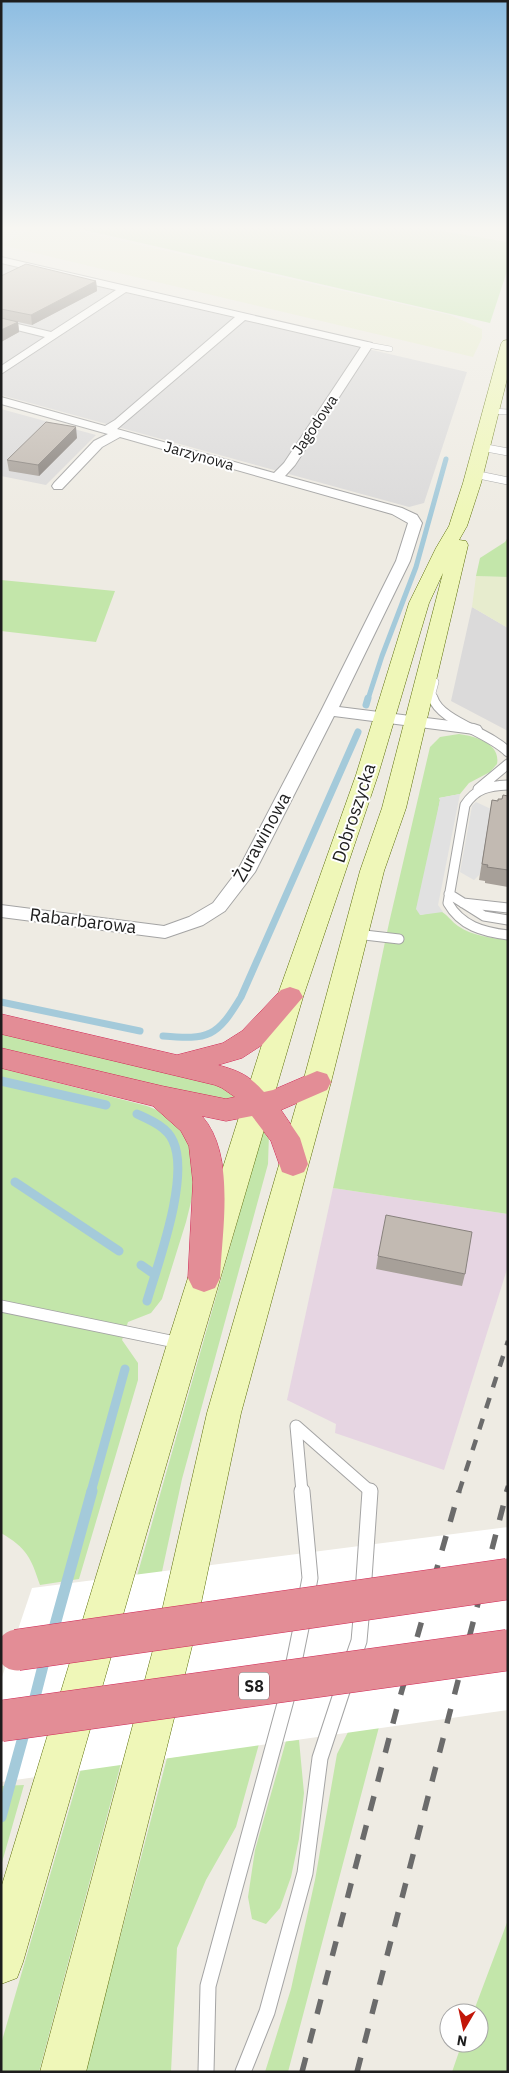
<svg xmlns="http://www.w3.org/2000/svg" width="509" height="2073" viewBox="0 0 509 2073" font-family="'IBM Plex Sans',sans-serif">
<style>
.residential{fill:#dbdada}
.industrial{fill:#e6d5e2}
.farmland{fill:#e7ecce}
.grass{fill:#c3e6aa}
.parking{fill:#e1e1e1}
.pier{fill:#fff}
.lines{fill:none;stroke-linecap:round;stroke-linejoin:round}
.stream-far3{stroke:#a4cada;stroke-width:5}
.stream-far2{stroke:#a4cada;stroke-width:7}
.stream-far1{stroke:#a4cada;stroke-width:9}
.stream{stroke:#a4cada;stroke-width:11}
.service-far4-casing{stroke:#a4a4a4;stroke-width:6}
.service-far3-casing{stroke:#a4a4a4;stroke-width:8}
.service-far2-casing{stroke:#a4a4a4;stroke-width:11}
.service-far1-casing{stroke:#a4a4a4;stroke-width:13}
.service-casing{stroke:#a4a4a4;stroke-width:17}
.minor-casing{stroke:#a4a4a4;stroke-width:2}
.secondary-casing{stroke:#5c6e09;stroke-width:1}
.motorway-casing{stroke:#d12a57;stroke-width:1}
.service-far4{stroke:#fff;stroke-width:5}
.service-far3{stroke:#fff;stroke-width:7}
.service-far2{stroke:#fff;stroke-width:9}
.service-far1{stroke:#fff;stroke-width:11}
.service{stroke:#fff;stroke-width:15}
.minor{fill:#fff;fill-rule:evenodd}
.secondary{fill:#eff7b8;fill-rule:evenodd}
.motorway{fill:#e38d96;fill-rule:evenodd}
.rail-far1{stroke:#6b6b6b;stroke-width:4.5;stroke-dasharray:11 11;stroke-linecap:butt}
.rail{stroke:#6b6b6b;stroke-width:5.5;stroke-dasharray:15 15;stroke-linecap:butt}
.motorway-bridge-casing{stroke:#d12a57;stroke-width:42;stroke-linecap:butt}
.motorway-bridge{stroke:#e38d96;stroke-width:41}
.wall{fill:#a7a099}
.shaded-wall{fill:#88827d}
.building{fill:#c2bab2;stroke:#88827d}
.labels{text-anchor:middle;stroke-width:4;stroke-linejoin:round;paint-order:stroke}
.far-street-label{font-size:15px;fill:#1d1d1d;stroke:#fff}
.shield{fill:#fff;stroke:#616161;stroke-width:1}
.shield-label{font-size:16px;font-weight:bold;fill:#1d1d1d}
.street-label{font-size:18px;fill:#1d1d1d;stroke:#fff}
</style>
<rect width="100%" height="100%" fill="#eeebe3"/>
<path class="residential" d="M1 264 467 372 424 503 409 507 1 395Z
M1 409 96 435 46 485 1 476Z
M472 607 508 628V731L451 701Z"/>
<path class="industrial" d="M333 1188 508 1214V1266L444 1470 335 1433 336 1424 287 1400Z"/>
<path class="farmland" d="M33 228H64L450 315 482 329V338L473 357 1 245Z
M425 228H508V242L430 229Z
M476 576 508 577V628L472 607Z"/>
<path class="grass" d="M76 228H425L508 242V268L490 323Z
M508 537V577L476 576 480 558 505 542Z
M1 580 115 591 96 642 1 631Z
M459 734C474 736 501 743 497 764L490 772 469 783 460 794 439 798 440 800 420 915 440 911C447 914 452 922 458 926 473 936 491 938 508 940V1214L333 1188 389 923 430 747 440 737Z
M1 1034 218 1085 238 1096 236 1100 210 1098 1 1048Z
M1 1068 147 1106 157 1110 175 1123 187 1138 191 1148 194 1190 186 1222 162 1299 151 1313 128 1322 122 1340 138 1363V1380L79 1579 40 1585C31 1558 27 1548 1 1533Z
M263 1131 269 1134 268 1164 182 1479 119 1771 39 2072H1V2044L139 1569Z
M379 1727 288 2072H265L291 1989 315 1880 337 1754 348 1732Z
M299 1740 304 1793 299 1839 291 1877 280 1908 266 1924 252 1919 248 1897 255 1850 286 1741Z
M259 1744 236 1827 206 1880 177 1948 171 2072H85L167 1758Z
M24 1785 1 1866V1786Z
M508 1920V2072H452L462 2043H479V2013H473Z"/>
<path class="parking" d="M460 794 438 905 443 912 420 915 416 909 440 800 439 798Z
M476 802 491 809 480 874 474 880 460 872 472 806Z"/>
<path class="pier" d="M508 1527V1710L1 1782V1680L32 1588Z"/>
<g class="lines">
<path class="stream-far3" d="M368 699 382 656 416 567 446 459"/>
<path class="stream-far2" d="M366 705 368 698
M1 1002 140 1031
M163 1036C209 1040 217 1037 241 997L358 732"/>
<path class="stream-far1" d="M1 1081 106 1105
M137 1114C150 1120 167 1127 173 1141 190 1177 158 1263 147 1301
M15 1182 119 1251
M141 1265 154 1274
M91 1492 125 1369"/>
<path class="stream" d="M53 1632 92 1491
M33 1705 45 1658
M1 1817 25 1730"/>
<defs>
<path id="service-far4" d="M368 345 390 349
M491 411 508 412"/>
<path id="service-far3" d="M481 447 508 452
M474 474 508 481
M434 699 432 693 435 682"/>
<path id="service-far2" d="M433 698C440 721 489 732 508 752
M508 785C489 786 476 788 465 805L448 903C461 926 483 932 508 935
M478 789 508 764
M449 894 484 916 508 920
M463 903 508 908
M356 934 399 939"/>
<path id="service-far1" d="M1 1306 180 1343
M296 1426 371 1492
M296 1426 302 1492"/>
<path id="service" d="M302 1491 310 1578 306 1599
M363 1593 370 1491
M351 1664 359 1641 362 1607
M292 1672 303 1618
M206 2072 208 1986 289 1689
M243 2072 267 2012 305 1873 320 1758 345 1682"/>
<path id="minor" d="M1 257 372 343 373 345 295 465 285 476 402 508 417 515 422 523 410 561 339 707 474 724 480 726 482 729 480 732 474 734 334 716 255 872 225 911 203 925 165 938 1 917V905L164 926 189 917 213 903 238 870 321 711 396 561 408 523 392 514 120 437 102 447 62 489H54L52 486 54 483 94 441 108 434 1 404V397L105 426 115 420 235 317 126 292 1 374V366L45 337 1 326V320L51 332 116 290 1 263ZM245 320 361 347 284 463 274 473 117 429Z"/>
<path id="secondary" d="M508 340V375L481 483 467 526 459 540 466 541 468 545 406 808 384 871 331 1082 241 1413 192 1646 86 2072H40L154 1646 207 1413 303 1082 360 871 382 808 443 573 429 603 378 775 303 997 201 1344 23 1962 17 1978 1 1984V1888L167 1344 277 997 356 775 409 603 436 548 449 526 463 483 501 344 503 341Z"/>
<path id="motorway" d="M290 987 299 990 303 997 262 1045 242 1058 218 1065C239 1071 249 1075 264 1092L273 1090 317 1071 327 1074 331 1082 327 1090 281 1110 300 1138 308 1164 304 1172 293 1176 282 1172 271 1141 252 1116 226 1121 202 1116C236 1155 222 1230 220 1278L215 1288 204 1292 193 1288 188 1278 193 1182 189 1146 181 1131 153 1106 1 1068V1048L162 1086 226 1099 235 1097 222 1088 215 1085 1 1034V1014L177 1055 223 1043 242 1031 281 990Z"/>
</defs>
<use href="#service-far4" class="service-far4-casing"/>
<use href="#service-far3" class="service-far3-casing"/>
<use href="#service-far2" class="service-far2-casing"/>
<use href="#service-far1" class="service-far1-casing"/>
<use href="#service" class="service-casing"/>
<use href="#minor" class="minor-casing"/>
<use href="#secondary" class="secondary-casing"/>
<use href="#motorway" class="motorway-casing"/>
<use href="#service-far4" class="service-far4"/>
<use href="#service-far3" class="service-far3"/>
<use href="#service-far2" class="service-far2"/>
<use href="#service-far1" class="service-far1"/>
<use href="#service" class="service"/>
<use href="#minor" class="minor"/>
<use href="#secondary" class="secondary"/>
<use href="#motorway" class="motorway"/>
<path class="rail-far1" d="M459 1492 508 1341
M506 1492 508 1486"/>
<path class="rail" d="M302 2072 398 1704 459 1491
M357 2072 507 1491"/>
<defs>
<path id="motorway-bridge" d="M17 1650 508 1579
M1 1721 508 1650"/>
</defs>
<use href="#motorway-bridge" class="motorway-bridge-casing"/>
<use href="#motorway-bridge" class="motorway-bridge"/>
</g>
<path class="wall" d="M1 276 96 281 97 291 32 325 18 322 19 332 1 342Z
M77 438 39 476 9 471 7 460Z
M508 796V887L485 883V881L479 880 492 800 498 801Z
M378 1256 465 1274 462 1286 376 1269Z"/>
<path class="shaded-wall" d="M96 281 97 291 32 325 31 315Z
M18 322 19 332 1 342V330Z
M76 427 77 438 39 476 38 465Z"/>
<path class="building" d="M26 264 96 281 31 315 1 309V276Z
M1 318 18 322 1 330Z
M46 422 76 427 38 465 7 460Z
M503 795 508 796V870L487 867 488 865 482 864 492 800 498 801V799H502Z
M386 1215 472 1232 465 1274 378 1256Z"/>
<linearGradient id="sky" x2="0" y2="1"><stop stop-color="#8dbde2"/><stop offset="0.44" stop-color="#f7f6f2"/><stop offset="1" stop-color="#f7f6f2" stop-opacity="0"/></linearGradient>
<rect width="509" height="518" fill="url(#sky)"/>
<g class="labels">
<g class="far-street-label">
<text transform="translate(315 425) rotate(-56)" y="5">Jagodowa</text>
<text transform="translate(199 456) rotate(16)" y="5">Jarzynowa</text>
</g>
<rect class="shield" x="239" y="1672.5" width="30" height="27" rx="4"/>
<g class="shield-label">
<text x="254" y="1692">S8</text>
</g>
<g class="street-label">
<text transform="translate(354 813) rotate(-72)" y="6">Dobroszycka</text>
<text transform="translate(262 837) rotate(-61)" y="6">Żurawinowa</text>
<text transform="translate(83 921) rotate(7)" y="6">Rabarbarowa</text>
</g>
</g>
<rect width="509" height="2073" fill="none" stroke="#1d1d1d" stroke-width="5"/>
<g transform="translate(464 2028) rotate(189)"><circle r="24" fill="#ffffff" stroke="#a5a5a5"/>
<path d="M0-4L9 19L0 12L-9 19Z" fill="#c21608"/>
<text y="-8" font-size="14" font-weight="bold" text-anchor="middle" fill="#1d1d1d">N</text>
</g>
</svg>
